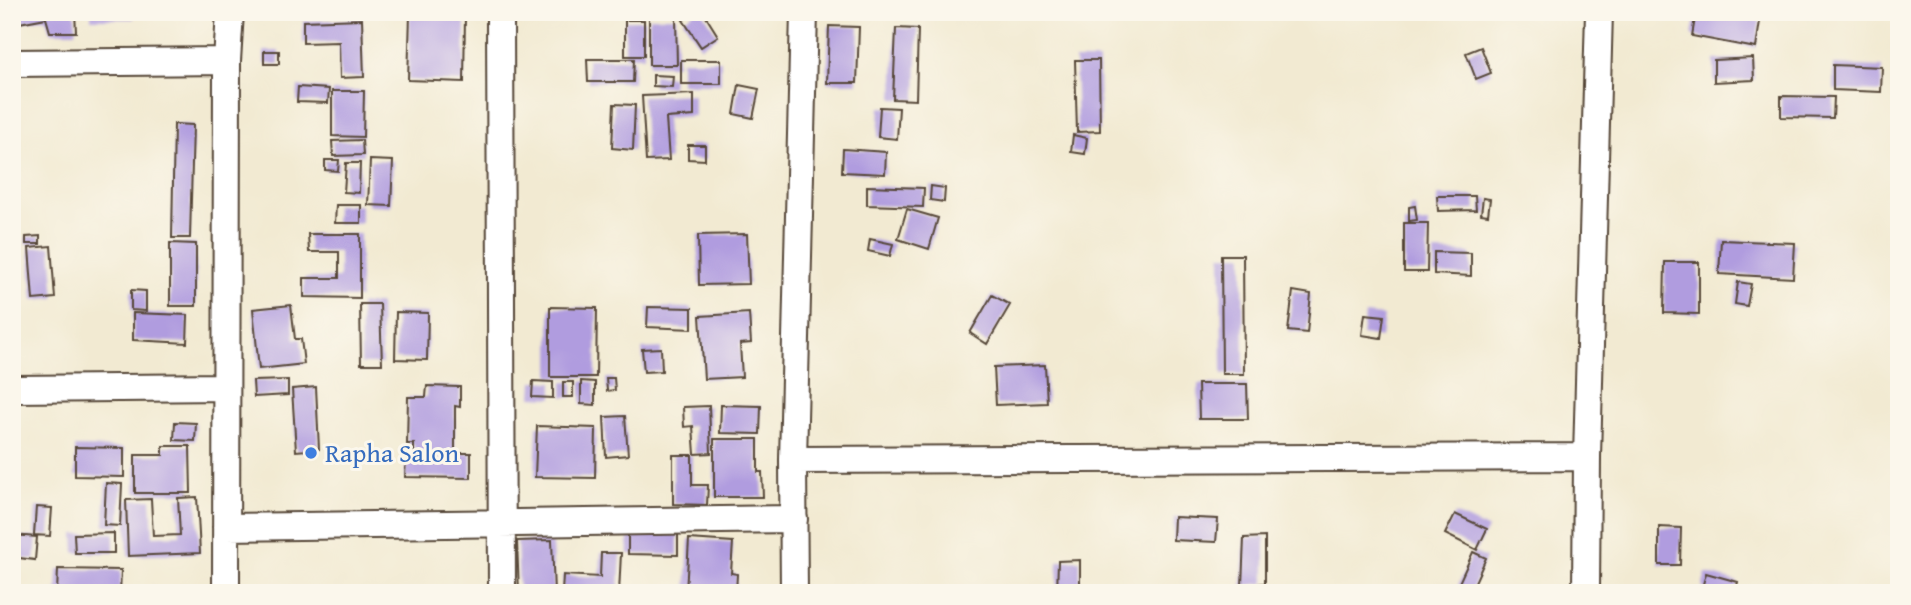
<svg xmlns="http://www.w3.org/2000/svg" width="1911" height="605" viewBox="0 0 1911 605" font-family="'Gentium Book Plus',serif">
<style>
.building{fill:#b09cdf}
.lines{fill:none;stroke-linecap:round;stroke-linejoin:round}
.minor-casing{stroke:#564739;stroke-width:30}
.minor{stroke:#fff;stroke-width:26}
.shop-dot{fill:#3f7fe0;stroke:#fbf7ec;stroke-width:2.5}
.labels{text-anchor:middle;stroke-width:6;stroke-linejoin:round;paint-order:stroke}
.shop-label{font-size:26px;fill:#366cbe;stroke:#fbf7ec;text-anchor:start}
</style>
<rect width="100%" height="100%" fill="#fbf7ec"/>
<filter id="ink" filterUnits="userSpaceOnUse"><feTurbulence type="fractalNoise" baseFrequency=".0143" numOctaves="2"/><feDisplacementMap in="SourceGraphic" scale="14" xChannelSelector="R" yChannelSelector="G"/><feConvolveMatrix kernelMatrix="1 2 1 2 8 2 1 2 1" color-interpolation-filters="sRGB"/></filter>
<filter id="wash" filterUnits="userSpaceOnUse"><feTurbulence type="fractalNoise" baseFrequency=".00686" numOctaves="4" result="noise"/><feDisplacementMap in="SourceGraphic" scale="28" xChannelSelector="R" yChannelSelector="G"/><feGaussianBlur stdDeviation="1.57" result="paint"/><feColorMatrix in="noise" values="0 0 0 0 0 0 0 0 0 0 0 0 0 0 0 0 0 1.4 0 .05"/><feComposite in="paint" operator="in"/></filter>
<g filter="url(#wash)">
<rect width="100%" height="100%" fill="#f2ead2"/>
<g id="blocks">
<path class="building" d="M13 12H75L76 32H50L46 18 14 24Z
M91 12H134V19H91Z
M139 12H182V16L140 17Z
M695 12H703L718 36 701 47 683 20Z
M1696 12H1715L1760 21 1756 48 1692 36Z
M410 14 465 15 464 82 408 80Z
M649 17H676L677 65H649Z
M362 19 364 77 340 78 339 42 303 43V21Z
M625 20H644V56H625Z
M829 26 859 27 857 83H827Z
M896 28 918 29 916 100 893 99Z
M1481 47 1491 73 1476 79 1466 53Z
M264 51H279V64H264Z
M1753 58 1754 80 1714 82V60Z
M587 59H634L633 82H588Z
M681 60H721V84H681Z
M1075 60H1099L1100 131 1077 132Z
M1833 65 1882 67 1881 92 1833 90Z
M653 75 673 76 672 87 653 86Z
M739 85 759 89 753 118 734 114Z
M298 87 329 89 328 103 297 102Z
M332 91H364L363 137 332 136Z
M694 94V116L666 118 669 160 646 161 642 96Z
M1781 96 1834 97 1833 118 1781 117Z
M614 104 635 105 633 150 612 148Z
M880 107 899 108 897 139 878 137Z
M174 124 193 125 190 238H172Z
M1073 135 1087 138 1085 154 1071 152Z
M362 140 363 155 333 156 332 141Z
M688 145H705V160L688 159Z
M843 149 886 152 885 174 842 172Z
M325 160H339L338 171 325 170Z
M370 160 393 161 391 206 368 205Z
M346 163H360L359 193 344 192Z
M867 186 924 188 923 207 867 205Z
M931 186 945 188 944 202 930 200Z
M1437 196H1475L1476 210 1438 211Z
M1483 198 1490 199 1488 215 1481 214Z
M336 205H361V223H335Z
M1415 206 1417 220 1409 221V207Z
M907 209 938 218 929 249 898 239Z
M1404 223H1428L1427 272H1404Z
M308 234H360V298L304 297V278H339V252H309Z
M747 234 749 284 699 285 698 235Z
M40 236V244H26V237Z
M870 239 893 244 890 256 868 251Z
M1721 240 1795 243 1793 278 1719 274Z
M170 243 196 244V306H170Z
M51 246 55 298 33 300 29 248Z
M1434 252 1471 253V276L1434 274Z
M1221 255H1243L1244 374H1222Z
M1665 262H1699V314L1664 313Z
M1738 282 1751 284 1747 306 1735 304Z
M131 290 146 291V311L131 310Z
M1293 291 1311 294 1307 333 1288 331Z
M992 295 1010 305 987 344 970 333Z
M360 304H380L382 364H361Z
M291 305 295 339H301L304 364 259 369 253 309Z
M550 307 597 308 596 377H550Z
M648 307 692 308V329L647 327Z
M396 312 428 313 427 360 395 359Z
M133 313 188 315 187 343 133 340Z
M749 313 751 343 740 344 742 377 704 379 700 316Z
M1365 314 1384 316 1381 338 1362 335Z
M661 348 662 371 644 372 642 349Z
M1045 365 1047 403 996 405 994 367Z
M606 378H614L615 390 607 391Z
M288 380V395L254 397 253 381Z
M533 381 553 382V398L532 397Z
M581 381 595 382V405L581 404Z
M563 382H573V397H563Z
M1198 384H1247L1248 419H1199Z
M427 386 460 387V407L455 406V453H471V478L405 477 406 457 414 458V444H407L408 397H426Z
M316 387 319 449 296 451 292 389Z
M721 405 761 406 760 434 720 433Z
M709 406 711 453 695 454 693 426 684 427 683 407Z
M625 416 628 455 606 457 604 417Z
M175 422 196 423 195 441 174 440Z
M537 426 596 428 595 478 535 477Z
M714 439H758V472H762L763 497H714Z
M163 446H190L191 493H135V455H163Z
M75 447 124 448V477L75 476Z
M673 455H692V485H708L707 505 673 504Z
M106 483 122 484 120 526 104 525Z
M12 485 17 486 15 506H12Z
M197 497 200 553 128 556 126 500 151 499 153 536 180 535 178 498Z
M36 507 52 508 50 536 34 535Z
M1455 514 1487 529 1477 550 1445 534Z
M1174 517 1218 519 1216 542 1173 540Z
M1659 527 1681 528 1680 565H1659Z
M628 532 678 533V555L628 554Z
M114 533V553H75L74 534Z
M12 535 37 537 35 560 12 557Z
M1265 537V583L1242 586 1244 538Z
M689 539 733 542 731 573 737 574 736 593H686Z
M552 540 554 593H519L517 541Z
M1473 552 1486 558 1471 591 1458 585Z
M601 553H621L619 593H562L563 575 600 577Z
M1080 560V593H1057L1058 561Z
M58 569 121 570 120 593H57Z
M1706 573 1738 582 1735 593H1719L1702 588Z
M1169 587H1187V593H1170Z
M968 589H992L991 593H968Z
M940 590V593H913V591Z"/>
</g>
</g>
<g filter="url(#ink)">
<use href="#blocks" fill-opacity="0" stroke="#564739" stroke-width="2"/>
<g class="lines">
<defs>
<path id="minor" d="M500 12 502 593
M12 63 227 61
M12 389 226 387
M793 460 1587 457
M226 527 794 519
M226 593 227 61 230 12
M794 593 793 460 804 12
M1586 593 1587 457 1599 12"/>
</defs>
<use href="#minor" class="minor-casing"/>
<use href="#minor" class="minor"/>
</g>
</g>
<circle class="shop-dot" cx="311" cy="453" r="7"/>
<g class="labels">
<g class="shop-label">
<text x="325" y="462">Rapha Salon</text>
</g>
</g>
<rect width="1911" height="605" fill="none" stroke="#fbf7ec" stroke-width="42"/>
</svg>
